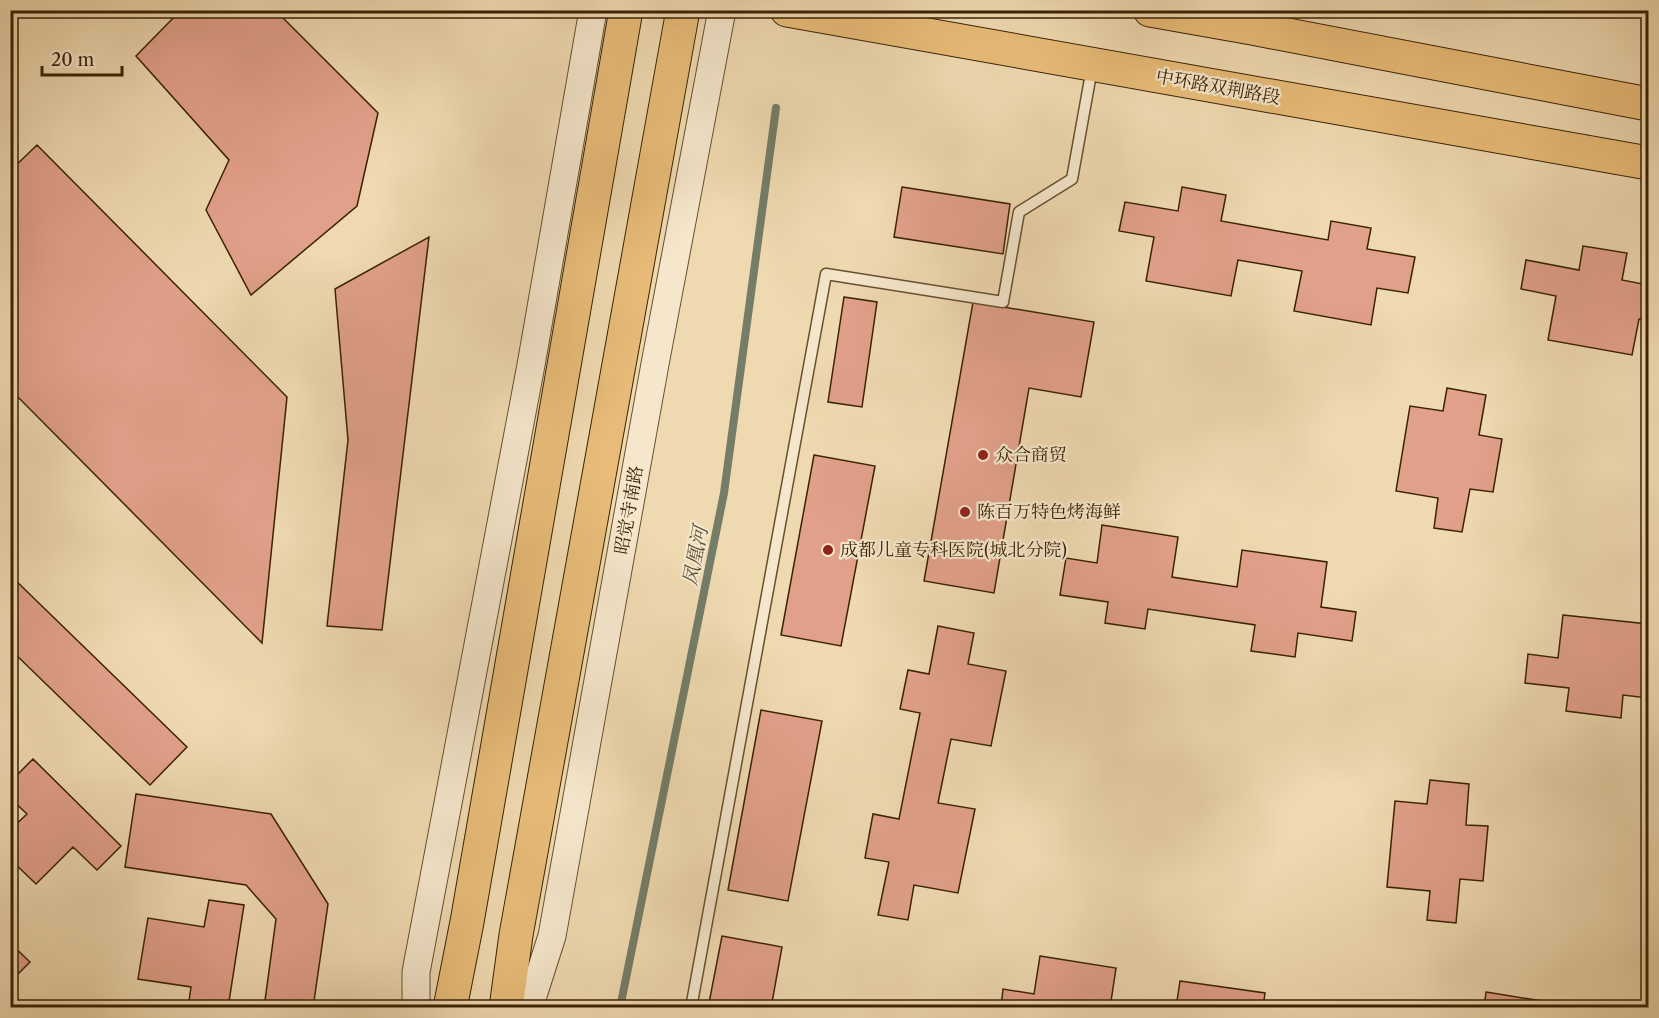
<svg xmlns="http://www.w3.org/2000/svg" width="1659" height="1018" viewBox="0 0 1659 1018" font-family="'Libre Caslon Text','Noto Serif SC',serif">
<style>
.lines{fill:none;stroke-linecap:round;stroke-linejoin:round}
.stream{stroke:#747d67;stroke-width:8}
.building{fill:#e1a08a;stroke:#3a2203;stroke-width:1.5}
.service-casing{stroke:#67502e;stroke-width:13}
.tertiary-casing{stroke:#67502e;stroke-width:29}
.primary-casing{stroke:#3a2203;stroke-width:35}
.service{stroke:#f5e6cc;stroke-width:10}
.tertiary{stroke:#f5e6cc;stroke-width:27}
.primary{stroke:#e8bc78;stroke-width:33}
.poi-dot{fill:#8f2418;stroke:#f5e6cc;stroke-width:2}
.labels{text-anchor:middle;stroke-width:4.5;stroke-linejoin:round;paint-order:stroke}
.street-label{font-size:18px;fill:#3a2203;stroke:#f5e6cc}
.poi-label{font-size:18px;fill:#3a2203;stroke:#f5e6cc;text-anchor:start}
.water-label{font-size:20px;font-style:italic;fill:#575035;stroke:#f5e6cc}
</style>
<rect width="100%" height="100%" fill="#efd9b0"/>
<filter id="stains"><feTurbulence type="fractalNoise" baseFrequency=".00333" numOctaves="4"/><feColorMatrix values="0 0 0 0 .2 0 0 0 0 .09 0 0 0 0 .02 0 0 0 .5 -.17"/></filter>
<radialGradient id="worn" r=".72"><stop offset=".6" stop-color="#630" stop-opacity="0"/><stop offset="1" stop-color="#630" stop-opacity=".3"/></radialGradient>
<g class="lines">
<path class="stream" d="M620 1008 724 493 776 108"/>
</g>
<path class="building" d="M181 10H275L378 113 357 206 251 295 206 210 229 160 136 56Z
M37 145 287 397 262 643 10 389V171Z
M902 187 1010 204 1003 254 894 237Z
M1182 187 1226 195 1221 221 1328 240 1331 221 1371 228 1367 249 1415 257 1408 293 1377 288 1371 325 1294 311 1302 271 1238 260 1231 296 1146 281 1154 237 1119 231 1125 202 1178 211Z
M429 237 382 630 327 626 348 440 335 289Z
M1583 246 1627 253 1622 280 1648 285V320L1639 319 1632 355 1548 340 1556 296 1521 289 1526 260 1579 270Z
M844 297 877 302 862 407 828 402Z
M973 302 1094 322 1081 397 1029 388 994 593 924 581Z
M1447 388 1486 395 1479 435 1502 439 1493 492 1470 489 1462 532 1434 528 1438 498 1396 491 1410 406 1443 411Z
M814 455 875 466 841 646 781 635Z
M1102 525 1178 537 1172 577 1237 587 1242 550 1327 562 1321 607 1356 612 1352 641 1298 633 1295 657 1251 651 1255 625 1148 609 1145 629 1105 623 1108 602 1060 595 1066 558 1097 563Z
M10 575 187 747 150 785 10 649Z
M1563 615 1648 624 1645 657 1648 658V698L1623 695 1621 718 1566 711 1569 688 1525 683 1528 654 1558 658Z
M938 626 974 633 968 664 1006 671 991 746 951 739 938 803 975 809 958 893 914 885 908 920 878 915 889 862 865 858 873 814 899 819 920 713 900 709 908 670 929 674Z
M761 710 822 721 788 901 728 890Z
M33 759 121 846 97 870 73 847 36 884 10 859V830L27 814 10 798V782Z
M1430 780 1469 784 1466 825 1488 826 1483 881 1460 879 1456 923 1427 920 1430 891 1387 887 1395 801 1427 804Z
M136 794 271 814 328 904 313 1008H264L276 919 246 885 125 867Z
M209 900 244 905 228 1008H188L191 987 138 979 148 918 204 927Z
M722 936 782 947 771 1008H708Z
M10 943 30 962 10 982Z
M1040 956 1116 968 1110 1008H1001L1003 989 1034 994Z
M1180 981 1265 993 1263 1008H1176Z
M1486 992 1586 1008H1484Z"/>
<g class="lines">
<defs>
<path id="service" d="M691 1008 826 274 1003 302 1019 212 1072 179 1092 68"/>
<path id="tertiary" d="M416 1008V972L531 365 593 10
M529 1008 552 936 655 364 722 10"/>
<path id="primary" d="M787 10 1648 163
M1150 10 1252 28 1648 104
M450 1008 467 922 626 10
M506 1008 516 935 683 10"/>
</defs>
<use href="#service" class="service-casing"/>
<use href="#tertiary" class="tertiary-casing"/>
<use href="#primary" class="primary-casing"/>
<use href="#service" class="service"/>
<use href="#tertiary" class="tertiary"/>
<use href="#primary" class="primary"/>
</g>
<g class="poi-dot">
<circle cx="983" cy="455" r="6"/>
<circle cx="965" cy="512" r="6"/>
<circle cx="828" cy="550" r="6"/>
</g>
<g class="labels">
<g class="street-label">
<text transform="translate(1218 87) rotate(10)" y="6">中环路双荆路段</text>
<text transform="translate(629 510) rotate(-80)" y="6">昭觉寺南路</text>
</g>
<g class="poi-label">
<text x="995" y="461">众合商贸</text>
<text x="977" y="518">陈百万特色烤海鲜</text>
<text x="840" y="556">成都儿童专科医院(城北分院)</text>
</g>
<g class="water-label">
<text transform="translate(695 556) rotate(-79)" y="7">凤凰河</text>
</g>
</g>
<rect width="1659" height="1018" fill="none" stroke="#efd9b0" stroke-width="36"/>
<rect x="12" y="12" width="1635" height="994" fill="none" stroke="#3a2203" stroke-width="3"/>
<rect x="18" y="18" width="1623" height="982" fill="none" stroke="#3a2203" stroke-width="1.5"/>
<path d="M42 66v9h80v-9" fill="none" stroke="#3a2203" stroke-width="3"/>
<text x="51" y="66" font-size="18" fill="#3a2203" stroke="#f5e6cc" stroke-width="4.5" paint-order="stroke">20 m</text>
<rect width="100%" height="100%" filter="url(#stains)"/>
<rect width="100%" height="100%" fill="url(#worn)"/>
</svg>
